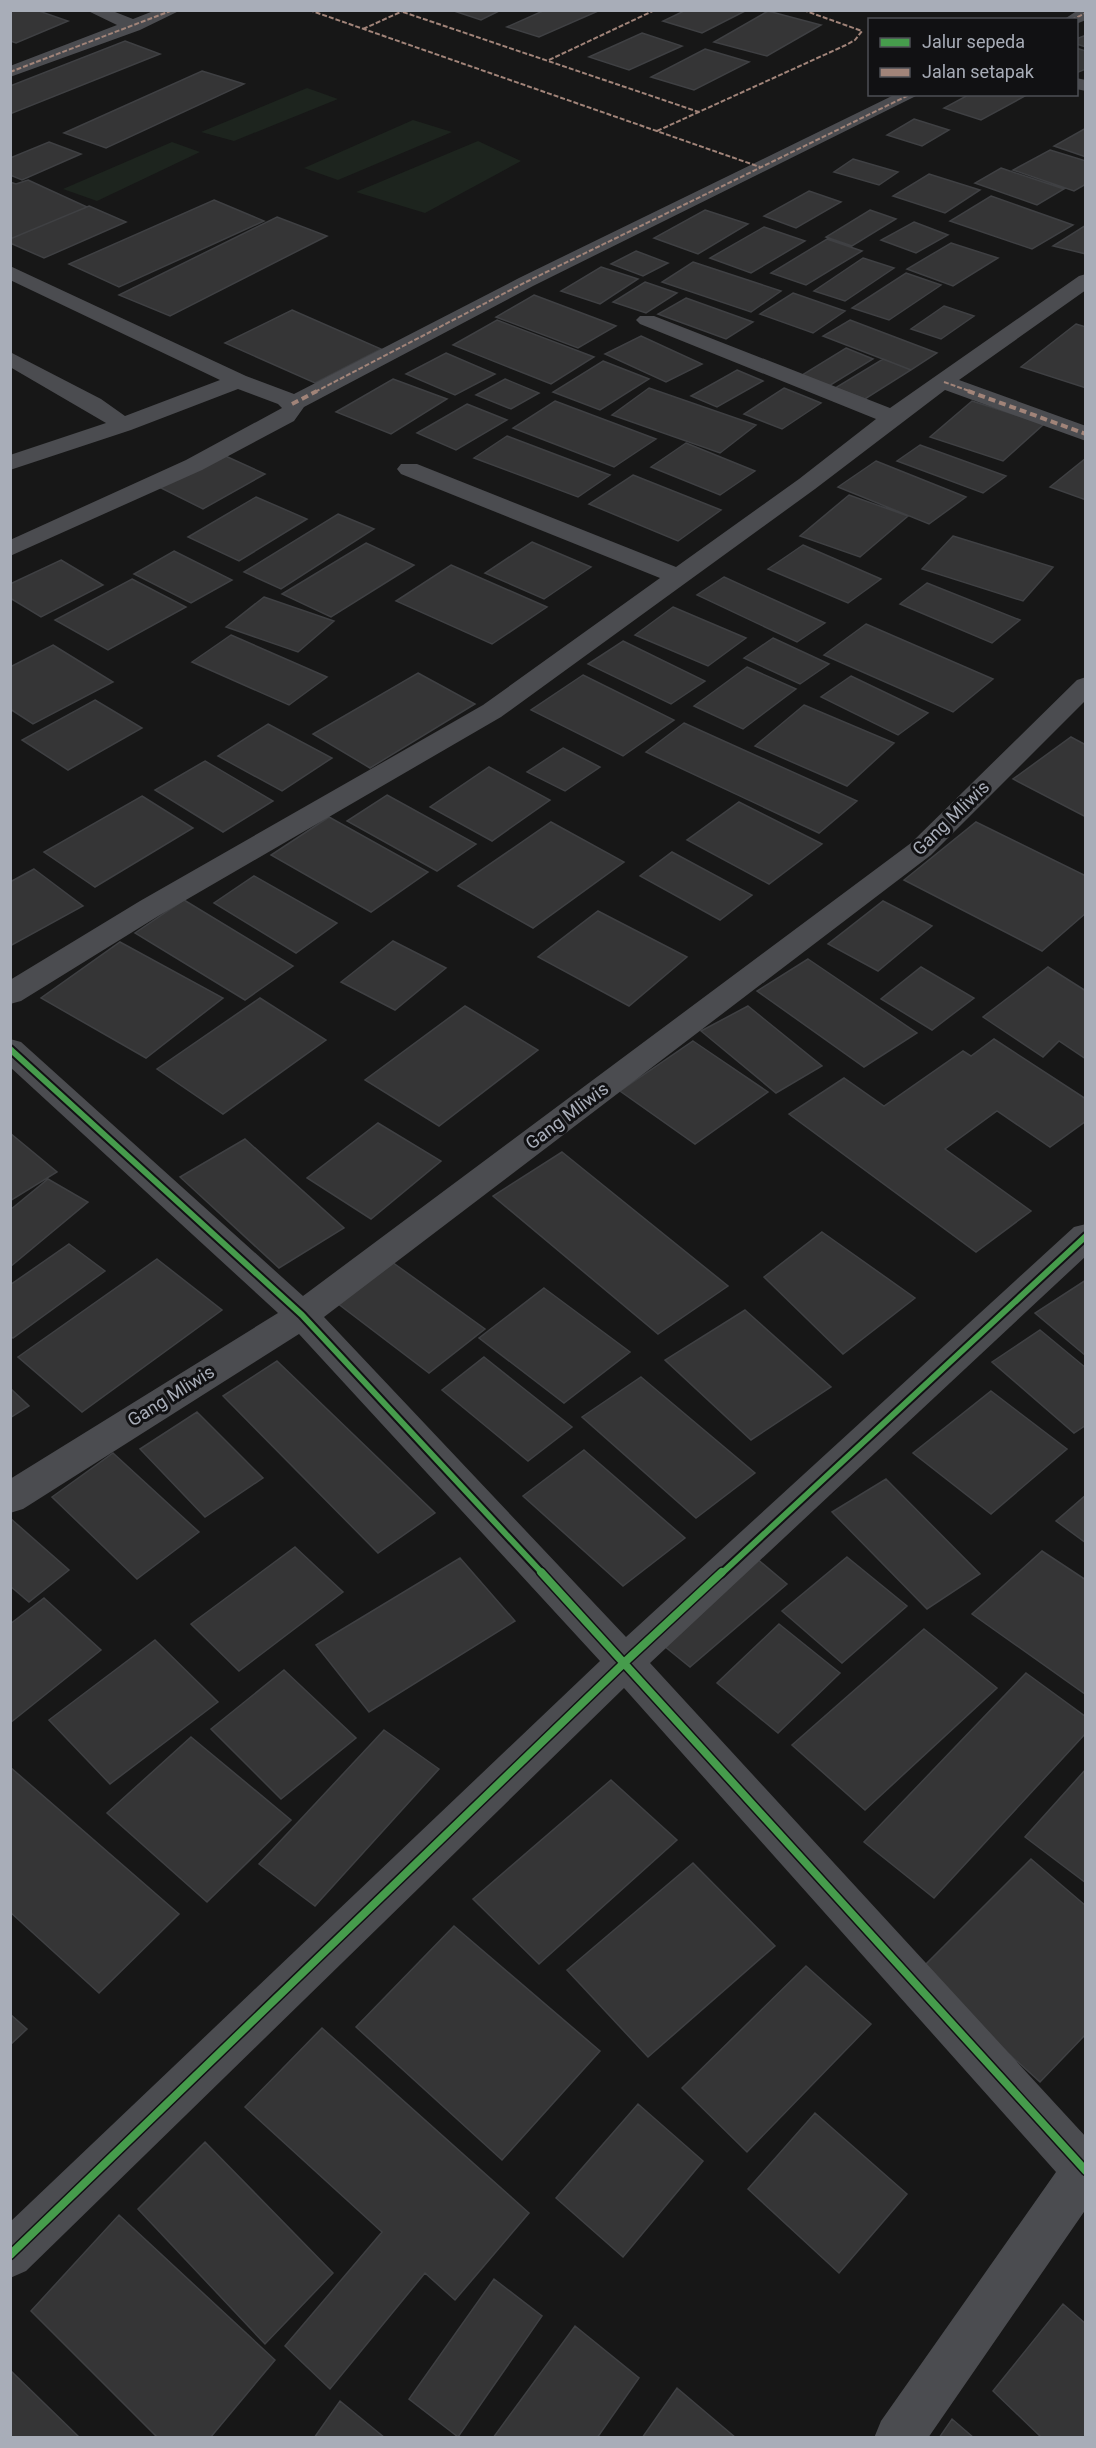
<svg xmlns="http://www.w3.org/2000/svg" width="1096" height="2448" viewBox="0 0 1096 2448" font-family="Roboto,sans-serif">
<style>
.green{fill:#1d241e}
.building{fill:#353536;stroke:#3f4043;stroke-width:1.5}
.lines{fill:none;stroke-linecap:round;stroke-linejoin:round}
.minor{fill:#4b4c50;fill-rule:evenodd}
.quiet-far1{stroke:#a18479;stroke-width:2;stroke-dasharray:5 2;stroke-linecap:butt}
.quiet{stroke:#a18479;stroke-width:4;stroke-dasharray:7 4;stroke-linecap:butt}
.cycleway-far1-casing{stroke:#111113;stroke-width:10}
.cycleway-casing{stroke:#111113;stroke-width:11}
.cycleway-far1{stroke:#469c4c;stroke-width:6}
.cycleway{stroke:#469c4c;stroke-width:8}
.labels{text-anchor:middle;stroke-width:6;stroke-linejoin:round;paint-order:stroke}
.street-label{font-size:18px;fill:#a8adb8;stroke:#111113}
</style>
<rect width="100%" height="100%" fill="#171717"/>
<path class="green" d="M307 88 338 99 234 141 201 132Z
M413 120 452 132 338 180 304 168Z
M478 141 521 161 425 213 356 192Z
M172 142 200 152 97 201 63 189Z"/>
<path class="building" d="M10 10H36L68 21 16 43 10 41Z
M451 10H501L481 20Z
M545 10H592L596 12 539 37 507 27Z
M686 10H747L702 33 663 21Z
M768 11 821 25 767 56 714 42Z
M642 33 682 46 629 70 589 57Z
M1086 35V47L1076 44V39Z
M125 41 160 54 10 114V86Z
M1076 48 1086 51V69L1076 73Z
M705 49 749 62 694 90 651 77Z
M202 71 244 84 106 148 64 133Z
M970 94H1019L1025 96 981 120 944 108Z
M914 119 949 130 922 146 887 135Z
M1086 128V157L1054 146Z
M49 142 81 154 22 180 10 175V158Z
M1050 150 1086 161V184L1074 191 1013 170Z
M853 159 898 172 879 185 834 172Z
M1001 168 1064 189 1037 205 975 183Z
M929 174 980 190 945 213 893 196Z
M28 180 87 207 10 239V182L16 184Z
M809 191 841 202 796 228 764 216Z
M991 196 1073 225 1032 249 950 221Z
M214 200 264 221 119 287 69 264Z
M89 206 126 222 44 258 10 243V239Z
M705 210 748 224 698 254 654 238Z
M870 210 896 219 852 246 826 237Z
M277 217 327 236 170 316 119 295Z
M914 222 948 235 916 253 881 240Z
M1086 225V254L1053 246Z
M764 227 805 241 751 273 710 258Z
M827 239 862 251 806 285 771 273Z
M951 243 998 258 953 286 907 269Z
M636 251 668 263 643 276 611 264Z
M863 258 894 268 845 301 814 291Z
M693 262 781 291 751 312 662 282Z
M601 267 638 279 600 304 561 291Z
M906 273 941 285 889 320 852 308Z
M645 282 677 293 646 313 613 302Z
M793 293 845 311 813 333 760 314Z
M534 295 616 326 578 348 496 317Z
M686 298 753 322 726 339 658 314Z
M944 306 974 316 941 339 911 329Z
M292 310 381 349 315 383 225 343Z
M497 320 594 357 551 384 453 345Z
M850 320 937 353 911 370 823 336Z
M1076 324 1086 327V388L1021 367Z
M641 336 702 364 666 382 605 354Z
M846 348 873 359 829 386 802 375Z
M446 353 495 374 455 395 406 374Z
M883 359 911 370 865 399 835 388Z
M603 361 649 379 600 410 553 392Z
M737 370 763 381 717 407 691 396Z
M393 379 447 399 391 434 336 412Z
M505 379 539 393 511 409 476 395Z
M649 388 756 425 720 453 612 415Z
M784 388 821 403 782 429 744 414Z
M555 401 656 439 614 467 513 428Z
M972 401 1044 424 1003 461 930 437Z
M467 404 507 420 456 450 417 433Z
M507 436 610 475 578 497 474 458Z
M686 443 755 471 720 495 651 467Z
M920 445 1006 476 983 493 897 461Z
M221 454 265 474 203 509 159 487Z
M1086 458V500L1050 487Z
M876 461 966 497 929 524 838 487Z
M633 475 721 510 678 541 589 504Z
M849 495 908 516 860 557 800 536Z
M256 497 307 519 239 561 188 537Z
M338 514 374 529 281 589 244 572Z
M953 536 1053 567 1023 601 922 569Z
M532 542 591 567 544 599 485 573Z
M366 543 414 565 331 617 282 594Z
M803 545 881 579 848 603 768 569Z
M174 551 232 580 191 603 134 574Z
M61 560 103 585 41 617 10 598V584Z
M451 565 547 607 492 644 396 601Z
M724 577 825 623 797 642 697 595Z
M132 579 186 607 108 650 55 620Z
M927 583 1020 620 992 643 900 604Z
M264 597 334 621 298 652 226 627Z
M673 607 746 638 708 666 635 635Z
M866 624 993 679 953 712 824 655Z
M231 635 327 677 289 705 192 662Z
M773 638 829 664 800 684 744 658Z
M623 641 705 681 671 704 588 664Z
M53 645 113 682 33 724 10 709V667Z
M747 667 796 689 743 729 694 706Z
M418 673 475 704 370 768 313 734Z
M583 675 674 720 623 756 531 710Z
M851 676 928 713 898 735 821 697Z
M95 700 142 728 68 770 22 740Z
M804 705 894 743 847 786 755 746Z
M684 723 857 801 819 833 646 752Z
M268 724 332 758 282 791 218 756Z
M1071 737 1086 745V817L1013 779Z
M563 748 600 767 565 791 527 772Z
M205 761 273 801 223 832 155 790Z
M489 767 550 800 492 841 430 807Z
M387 795 476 844 437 871 347 821Z
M142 796 193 828 95 887 44 852Z
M739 802 822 844 769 884 687 840Z
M329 817 428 872 371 912 271 855Z
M551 822 624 862 533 928 458 886Z
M976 822 1086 876V913L1042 951 904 880Z
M672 852 752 895 720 920 640 876Z
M34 869 83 906 10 946V882Z
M254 876 337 923 296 953 214 903Z
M184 900 293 966 245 1000 135 933Z
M883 901 932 926 878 971 828 944Z
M598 911 687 957 629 1006 538 957Z
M393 941 446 968 395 1010 341 982Z
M120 942 223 998 146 1058 41 998Z
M808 959 917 1033 864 1067 757 991Z
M921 967 974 998 932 1030 881 999Z
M1048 967 1086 991V1059L1059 1041 1043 1057 983 1017Z
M260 998 326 1040 223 1114 157 1069Z
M465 1006 538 1050 439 1126 365 1080Z
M748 1006 822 1066 776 1093 701 1031Z
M994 1039 1086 1099V1121L1050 1147 997 1111 945 1149 1031 1211 976 1252 789 1114 844 1078 884 1106 963 1051 971 1056Z
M693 1041 768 1092 695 1144 620 1091Z
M378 1123 441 1161 371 1219 307 1178Z
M10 1133 57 1172 10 1201Z
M245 1139 344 1228 279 1268 180 1177Z
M562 1152 728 1286 658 1334 493 1196Z
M48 1179 88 1202 10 1267V1210Z
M822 1232 915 1298 843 1354 764 1277Z
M69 1244 105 1271 13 1338 10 1336V1285Z
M157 1259 222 1310 82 1412 18 1357Z
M392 1262 485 1329 429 1373 337 1303Z
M1086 1280V1356L1035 1313Z
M544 1288 630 1352 564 1403 479 1338Z
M745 1310 831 1387 751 1440 665 1360Z
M1040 1330 1086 1368V1425L1074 1433 992 1362Z
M484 1357 572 1427 528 1461 442 1390Z
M277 1361 435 1513 378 1553 223 1396Z
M641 1377 755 1473 696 1518 582 1417Z
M10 1388 29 1406 10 1418Z
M991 1391 1067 1449 991 1514 913 1453Z
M197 1412 263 1478 205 1517 140 1449Z
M584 1450 685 1538 623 1586 523 1496Z
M113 1453 199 1532 137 1579 52 1497Z
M886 1479 980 1574 927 1609 832 1512Z
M1086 1495V1543L1056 1521Z
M10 1518 69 1570 29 1602 10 1586Z
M295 1547 343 1592 239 1671 191 1624Z
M1042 1551 1086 1580 1085 1694 972 1614Z
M847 1557 907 1606 842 1663 782 1611Z
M460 1558 515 1621 369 1712 316 1645Z
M756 1558 787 1584 690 1667 658 1641Z
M44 1598 101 1650 10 1723V1624Z
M779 1624 840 1673 778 1733 717 1683Z
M924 1629 997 1688 865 1810 792 1745Z
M155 1640 218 1702 110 1784 49 1720Z
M284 1670 356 1738 281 1799 211 1729Z
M1026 1673 1086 1717V1733L934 1898 864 1842Z
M384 1730 439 1769 315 1906 259 1864Z
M191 1737 291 1820 207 1902 107 1813Z
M10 1767 179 1914 99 1993 10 1912Z
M1086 1769V1883L1025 1837Z
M611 1780 677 1840 539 1964 473 1899Z
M1031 1859 1086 1906V2034L1040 2082 918 1972Z
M693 1863 775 1946 648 2057 567 1970Z
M454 1926 600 2051 502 2160 356 2027Z
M806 1966 871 2024 747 2152 682 2088Z
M10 2014 27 2029 10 2045Z
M322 2028 529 2213 455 2300 425 2273 330 2389 285 2346 382 2232 245 2107Z
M638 2104 703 2161 623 2257 556 2198Z
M815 2113 907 2194 839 2273 748 2189Z
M205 2142 333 2273 265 2344 138 2209Z
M119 2215 275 2360 210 2438H158L31 2311Z
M494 2279 542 2316 458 2437 409 2399Z
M1063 2304 1086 2324V2438H1042L993 2391Z
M575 2326 639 2378 597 2438H493Z
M10 2370 80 2438H10Z
M677 2388 736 2438H642Z
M340 2401 385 2438H314Z
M952 2419 974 2438H939Z"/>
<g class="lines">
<path class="minor" d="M86 10H110L133 19 156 10H181L140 30 10 77V66L117 25Z
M1078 10H1086V20L1076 24V20H1063Z
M1076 78 1086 80V91L1076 89Z
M896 94H920L533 286 304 407 294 421 202 470 10 556V540L186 460 282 408 278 404 238 389 131 430 10 470V455L106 423 10 367V352L101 399 125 416 220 380 10 280V266L246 376 294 394 519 278Z
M1086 274V290L959 380 1086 426V441L945 390 815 489 501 717 160 915 21 1001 10 1004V980L140 901 483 705 660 578 401 474 397 469 401 464H417L676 567 799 479 876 419 640 324 636 320 640 316H654L890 408 1079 276Z
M1086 677V700L931 855 324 1317 626 1637 1074 1227 1086 1224V1256L650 1663 1086 2137V2209L928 2438H874L881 2421 1056 2172 624 1688 26 2271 10 2278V2222L600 1661 299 1334 23 1509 10 1513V1479L278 1313 10 1067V1039L21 1042 303 1296 911 843 1077 680Z"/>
<path class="quiet-far1" d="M309 10 760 167
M403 12 699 112
M1071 20 1086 13
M363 29 405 10
M549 60 655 10
M10 72 173 10
M657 131 846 45 855 40 862 31 803 10
M944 382 972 392
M315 392 526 282 911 94"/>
<path class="quiet" d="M968 391 1086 434
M292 404 317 391"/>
<defs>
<path id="cycleway-far1" d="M10 1049 302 1315 543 1574
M721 1574 1086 1236"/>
<path id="cycleway" d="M541 1572 1086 2171
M10 2255 625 1662 722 1572"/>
</defs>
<use href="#cycleway-far1" class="cycleway-far1-casing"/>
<use href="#cycleway" class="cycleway-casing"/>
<use href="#cycleway-far1" class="cycleway-far1"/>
<use href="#cycleway" class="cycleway"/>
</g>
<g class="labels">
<g class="street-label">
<text transform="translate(951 818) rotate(-44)" y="6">Gang Mliwis</text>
<text transform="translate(567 1116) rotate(-37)" y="6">Gang Mliwis</text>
<text transform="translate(171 1396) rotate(-32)" y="6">Gang Mliwis</text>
</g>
</g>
<rect width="1096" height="2448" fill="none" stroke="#a8adb8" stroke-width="24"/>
<rect x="868" y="18" width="210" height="78" fill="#111113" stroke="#4d4f55" stroke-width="1.5"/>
<rect x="880" y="38" width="30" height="9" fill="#469c4c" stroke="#4d4f55" stroke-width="1.5"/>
<text x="922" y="48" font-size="18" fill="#a8adb8">Jalur sepeda</text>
<rect x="880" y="68" width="30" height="9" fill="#a18479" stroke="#4d4f55" stroke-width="1.5"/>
<text x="922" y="78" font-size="18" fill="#a8adb8">Jalan setapak</text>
</svg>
